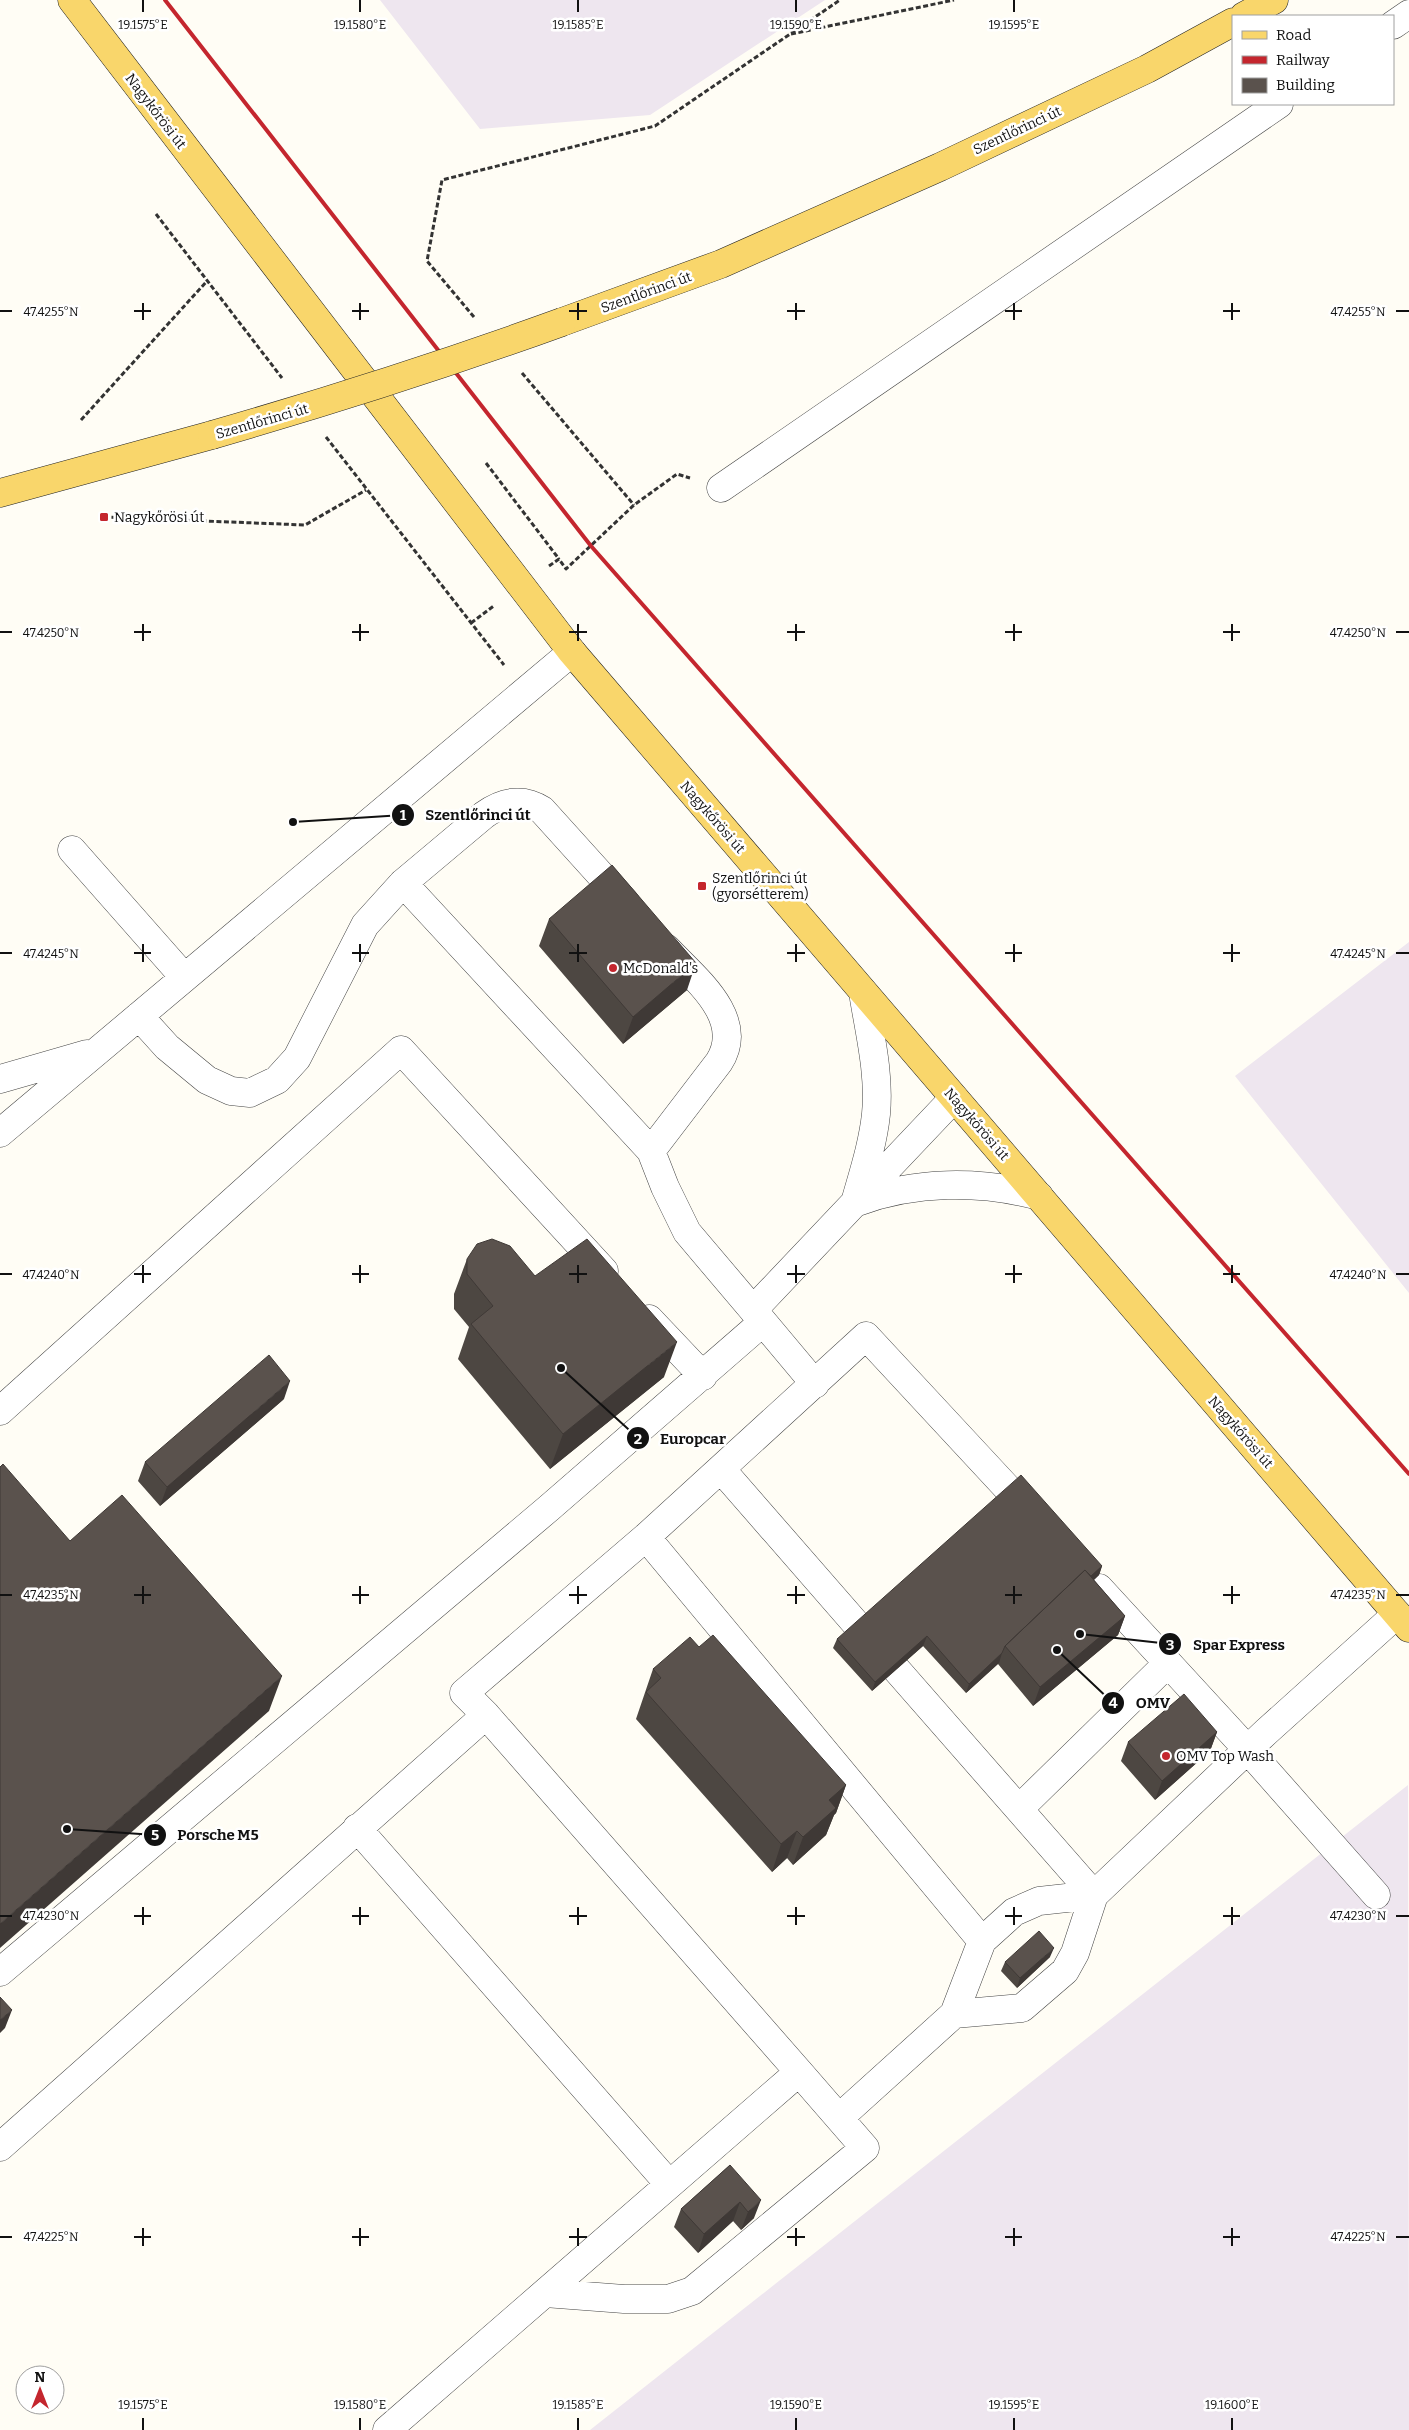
<svg xmlns="http://www.w3.org/2000/svg" width="1409" height="2430" viewBox="0 0 1409 2430" font-family="Bitter,serif">
<style>
.industrial{fill:#eee6ef}
.lines{fill:none;stroke-linecap:round;stroke-linejoin:round}
.minor-casing{stroke:#444;stroke-width:29}
.major-casing{stroke:#222;stroke-width:29}
.path{stroke:#333;stroke-width:3;stroke-dasharray:5 2.5;stroke-linecap:butt}
.minor{stroke:#fff;stroke-width:28}
.major{stroke:#f9d66b;stroke-width:28}
.rail{stroke:#c4262e;stroke-width:4}
.major-bridge-casing{stroke:#222;stroke-width:29;stroke-linecap:butt}
.major-bridge{stroke:#f9d66b;stroke-width:28}
.wall{fill:#4d4742}
.shaded-wall{fill:#3f3936}
.building{fill:#5a524d;stroke:#3f3936}
.ticks{fill:none;stroke:#111;stroke-width:2}
.poi-dot{fill:#c4262e;stroke:#fff;stroke-width:2}
.labels{text-anchor:middle;stroke-width:5;stroke-linejoin:round;paint-order:stroke}
.street-label{font-size:14px;fill:#111;stroke:#fff}
.poi-label{font-size:14px;fill:#111;stroke:#fff;text-anchor:start}
.ticks-label{font-size:12px;text-anchor:middle;fill:#111;stroke:#fff;stroke-width:5;stroke-linejoin:round;paint-order:stroke}
.leader{fill:none;stroke:#111;stroke-width:2}
.callout-dot{fill:#111;stroke:#fff;stroke-width:2}
.mark-label{font-size:15px;text-anchor:middle;font-weight:bold;fill:#fff}
.callout-label{font-size:15px;text-anchor:middle;font-weight:bold;fill:#111;stroke:#fff;stroke-width:5;stroke-linejoin:round;paint-order:stroke}
</style>
<rect width="100%" height="100%" fill="#fffdf5"/>
<path class="industrial" d="M380 0H825L650 115 480 129Z
M1409 942V1293L1235 1076Z
M1408 1785 1409 2430H590Z"/>
<g class="lines">
<defs>
<path id="minor" d="M1393 25 1409 14
M721 488 1279 104
M72 850 184 977
M403 883 651 1151 665 1187 687 1232 753 1310 954 1098
M139 1016 167 1047 207 1080 231 1091 250 1093 277 1080 297 1058 365 925 403 883 484 815C502 802 522 797 542 810L626 903
M0 1079 87 1054
M0 1133 572 652
M651 1151 719 1062C747 1018 694 978 666 948
M856 1199C864 1171 873 1143 876 1114 880 1073 869 1031 863 992
M857 1202C915 1181 979 1180 1039 1196
M753 1310 815 1384
M649 1319 703 1376
M0 1411 401 1050 604 1271
M721 1469 857 1625
M646 1537 982 1941
M1099 1588 1247 1749 1376 1895
M896 1669 1094 1895
M486 1715 799 2072
M1019 1809 1168 1663
M357 1828 669 2184
M0 1972 549 1508 763 1322
M954 2014 1022 2008 1065 1971 1075 1953 1094 1895 1266 1732 1397 1614
M839 2118 954 2014 982 1941 1014 1912 1039 1901 1094 1895
M0 2147 486 1715 464 1693 646 1537 866 1336 1009 1490
M387 2430 799 2072 865 2148 692 2291 668 2299H624L545 2293"/>
<path id="major" d="M72 0 572 652 1409 1628
M1244 16 1274 0
M562 322 721 264 940 167 1147 69 1233 22
M0 493 212 435"/>
</defs>
<use href="#minor" class="minor-casing"/>
<use href="#major" class="major-casing"/>
<path class="path" d="M791 34 954 0
M156 214 282 378
M474 317 427 261 442 180 655 126 840 0
M522 373 634 505
M81 420 207 281
M326 437 504 665
M486 463 559 559
M104 517 305 525 366 490
M549 566 559 559 566 569 634 505 677 474 690 478
M471 623 495 605"/>
<use href="#minor" class="minor"/>
<use href="#major" class="major"/>
<path class="rail" d="M165 0 591 546 1409 1474"/>
<defs>
<path id="major-bridge" d="M212 435C330 401 446 364 562 322"/>
</defs>
<use href="#major-bridge" class="major-bridge-casing"/>
<use href="#major-bridge" class="major-bridge"/>
</g>
<path class="wall" d="M549 919 687 990 623 1044 539 946Z
M467 1259 535 1276 664 1377 550 1469 458 1359 469 1327 454 1309V1294Z
M284 1399 160 1506 138 1481 145 1462Z
M1102 1566 1099 1575 1094 1580 1125 1616 1118 1635 1033 1706 998 1664 999 1663 966 1693 923 1646 872 1691 833 1648 837 1639Z
M699 1647 846 1785 836 1813 834 1815 826 1835 793 1865 787 1858 772 1872 636 1719 653 1669Z
M1217 1732 1210 1751 1155 1800 1121 1761 1128 1742Z
M1050 1957 1017 1988 1001 1971 1005 1962Z
M730 2165 754 2218 741 2230 733 2221 698 2253 674 2227 681 2209Z"/>
<path class="shaded-wall" d="M696 963 687 990 623 1044 633 1017Z
M677 1342 664 1377 550 1469 563 1434Z
M290 1381 284 1399 160 1506 167 1487Z
M1102 1566 1099 1575 1081 1591 1084 1582Z
M1125 1616 1118 1635 1033 1706 1040 1687Z
M927 1636 923 1646 872 1691 875 1682Z
M1002 1653 999 1663 966 1693 969 1684Z
M282 1676 269 1711 0 1948V1924Z
M1217 1732 1210 1751 1155 1800 1162 1781Z
M846 1785 836 1813 834 1815 826 1835 793 1865 803 1837 829 1800Z
M797 1831 787 1858 772 1872 781 1844Z
M1054 1948 1050 1957 1017 1988 1020 1978Z
M12 2010 5 2028 0 2033V2020Z
M761 2200 754 2218 741 2230 748 2212Z
M740 2202 733 2221 698 2253 704 2234Z"/>
<path class="building" d="M612 865 696 963 633 1017 549 919Z
M492 1239 510 1246 535 1276 587 1239 677 1342 563 1434 471 1324 493 1306 467 1274V1259L477 1244Z
M269 1355 290 1381 167 1487 145 1462Z
M3 1464 70 1541 122 1495 282 1676 0 1924V1467Z
M1021 1475 1102 1566 1091 1576 1085 1570 1005 1646 1002 1653 969 1684 927 1636 875 1682 837 1639Z
M1085 1570 1125 1616 1040 1687 1005 1646Z
M713 1635 846 1785 829 1800 836 1808 803 1837 797 1831 781 1844 646 1692 661 1678 653 1669 690 1637 699 1647Z
M1184 1694 1217 1732 1162 1781 1128 1742Z
M1039 1931 1054 1948 1020 1978 1005 1962Z
M0 1997 12 2010 0 2020Z
M730 2165 761 2200 748 2212 740 2202 704 2234 681 2209Z"/>
<path class="ticks" d="M143 0V12M360 0V12M578 0V12M796 0V12M1014 0V12M143 303V320M360 303V320M578 303V320M796 303V320M1014 303V320M1232 303V320M0 311H12M134 311H151M352 311H369M569 311H587M787 311H805M1005 311H1022M1223 311H1240M1396 311H1409M143 624V641M360 624V641M578 624V641M796 624V641M1014 624V641M1232 624V641M0 632H12M134 632H151M352 632H369M569 632H587M787 632H805M1005 632H1022M1223 632H1240M1396 632H1409M143 944V962M360 944V962M578 944V962M796 944V962M1014 944V962M1232 944V962M0 953H12M134 953H151M352 953H369M569 953H587M787 953H805M1005 953H1022M1223 953H1240M1396 953H1409M143 1265V1283M360 1265V1283M578 1265V1283M796 1265V1283M1014 1265V1283M1232 1265V1283M0 1274H12M134 1274H151M352 1274H369M569 1274H587M787 1274H805M1005 1274H1022M1223 1274H1240M1396 1274H1409M143 1586V1604M360 1586V1604M578 1586V1604M796 1586V1604M1014 1586V1604M1232 1586V1604M0 1595H12M134 1595H151M352 1595H369M569 1595H587M787 1595H805M1005 1595H1022M1223 1595H1240M1396 1595H1409M143 1907V1925M360 1907V1925M578 1907V1925M796 1907V1925M1014 1907V1925M1232 1907V1925M0 1916H12M134 1916H151M352 1916H369M569 1916H587M787 1916H805M1005 1916H1022M1223 1916H1240M1396 1916H1409M143 2228V2246M360 2228V2246M578 2228V2246M796 2228V2246M1014 2228V2246M1232 2228V2246M0 2237H12M134 2237H151M352 2237H369M569 2237H587M787 2237H805M1005 2237H1022M1223 2237H1240M1396 2237H1409M143 2418V2430M360 2418V2430M578 2418V2430M796 2418V2430M1014 2418V2430M1232 2418V2430"/>
<g class="poi-dot">
<rect x="99" y="512" width="10" height="10" rx="2.5"/>
<rect x="697" y="881" width="10" height="10" rx="2.5"/>
<circle cx="613" cy="968" r="5"/>
<circle cx="1166" cy="1756" r="5"/>
</g>
<g class="labels">
<g class="street-label">
<text transform="translate(156 111) rotate(53)" y="5">Nagykőrösi út</text>
<text transform="translate(1017 130) rotate(-25)" y="5">Szentlőrinci út</text>
<text transform="translate(646 292) rotate(-20)" y="5">Szentlőrinci út</text>
<text transform="translate(262 421) rotate(-16)" y="5">Szentlőrinci út</text>
<text transform="translate(713 817) rotate(49)" y="5">Nagykőrösi út</text>
<text transform="translate(977 1124) rotate(49)" y="5">Nagykőrösi út</text>
<text transform="translate(1241 1432) rotate(49)" y="5">Nagykőrösi út</text>
</g>
<g class="poi-label">
<text x="114" y="522">Nagykőrösi út</text>
<text x="712" y="883">Szentlőrinci út<tspan x="712" dy="16">(gyorsétterem)</tspan></text>
<text x="623" y="973">McDonald's</text>
<text x="1176" y="1761">OMV Top Wash</text>
</g>
</g>
<g class="ticks-label">
<text x="143" y="29">19.1575°E</text>
<text x="360" y="29">19.1580°E</text>
<text x="578" y="29">19.1585°E</text>
<text x="796" y="29">19.1590°E</text>
<text x="1014" y="29">19.1595°E</text>
<text x="51" y="316">47.4255°N</text>
<text x="1358" y="316">47.4255°N</text>
<text x="51" y="637">47.4250°N</text>
<text x="1358" y="637">47.4250°N</text>
<text x="51" y="958">47.4245°N</text>
<text x="1358" y="958">47.4245°N</text>
<text x="51" y="1279">47.4240°N</text>
<text x="1358" y="1279">47.4240°N</text>
<text x="51" y="1599">47.4235°N</text>
<text x="1358" y="1599">47.4235°N</text>
<text x="51" y="1920">47.4230°N</text>
<text x="1358" y="1920">47.4230°N</text>
<text x="51" y="2241">47.4225°N</text>
<text x="1358" y="2241">47.4225°N</text>
<text x="143" y="2409">19.1575°E</text>
<text x="360" y="2409">19.1580°E</text>
<text x="578" y="2409">19.1585°E</text>
<text x="796" y="2409">19.1590°E</text>
<text x="1014" y="2409">19.1595°E</text>
<text x="1232" y="2409">19.1600°E</text>
</g>
<path class="leader" d="M293 822L403 815M561 1368L638 1438M1080 1634L1170 1644M1057 1650L1113 1703M67 1829L155 1835"/>
<g class="callout-dot">
<circle cx="293" cy="822" r="5"/>
<circle cx="561" cy="1368" r="5"/>
<circle cx="1080" cy="1634" r="5"/>
<circle cx="1057" cy="1650" r="5"/>
<circle cx="67" cy="1829" r="5"/>
<circle cx="403" cy="815" r="12"/>
<circle cx="638" cy="1438" r="12"/>
<circle cx="1170" cy="1644" r="12"/>
<circle cx="1113" cy="1703" r="12"/>
<circle cx="155" cy="1835" r="12"/>
</g>
<g class="mark-label">
<text x="403" y="820">1</text>
<text x="638" y="1444">2</text>
<text x="1170" y="1650">3</text>
<text x="1113" y="1708">4</text>
<text x="155" y="1840">5</text>
</g>
<g class="callout-label">
<text x="478" y="820">Szentlőrinci út</text>
<text x="693" y="1444">Europcar</text>
<text x="1239" y="1650">Spar Express</text>
<text x="1153" y="1708">OMV</text>
<text x="218" y="1840">Porsche M5</text>
</g>
<rect x="1232" y="15" width="162" height="90" fill="#ffffff" stroke="#a0a0a0"/>
<rect x="1242" y="31" width="25" height="8" fill="#f9d66b" stroke="#a0a0a0"/>
<text x="1276" y="40" font-size="15" fill="#111111">Road</text>
<rect x="1242" y="56" width="25" height="8" fill="#c4262e" stroke="#a0a0a0"/>
<text x="1276" y="65" font-size="15" fill="#111111">Railway</text>
<rect x="1242" y="78" width="25" height="15" fill="#5a524d" stroke="#a0a0a0"/>
<text x="1276" y="90" font-size="15" fill="#111111">Building</text>
<g transform="translate(40 2390)"><circle r="24" fill="#ffffff" stroke="#a0a0a0"/>
<path d="M0-4L9 19L0 12L-9 19Z" fill="#c4262e"/>
<text y="-8" font-size="14" font-weight="bold" text-anchor="middle" fill="#111111">N</text>
</g>
</svg>
